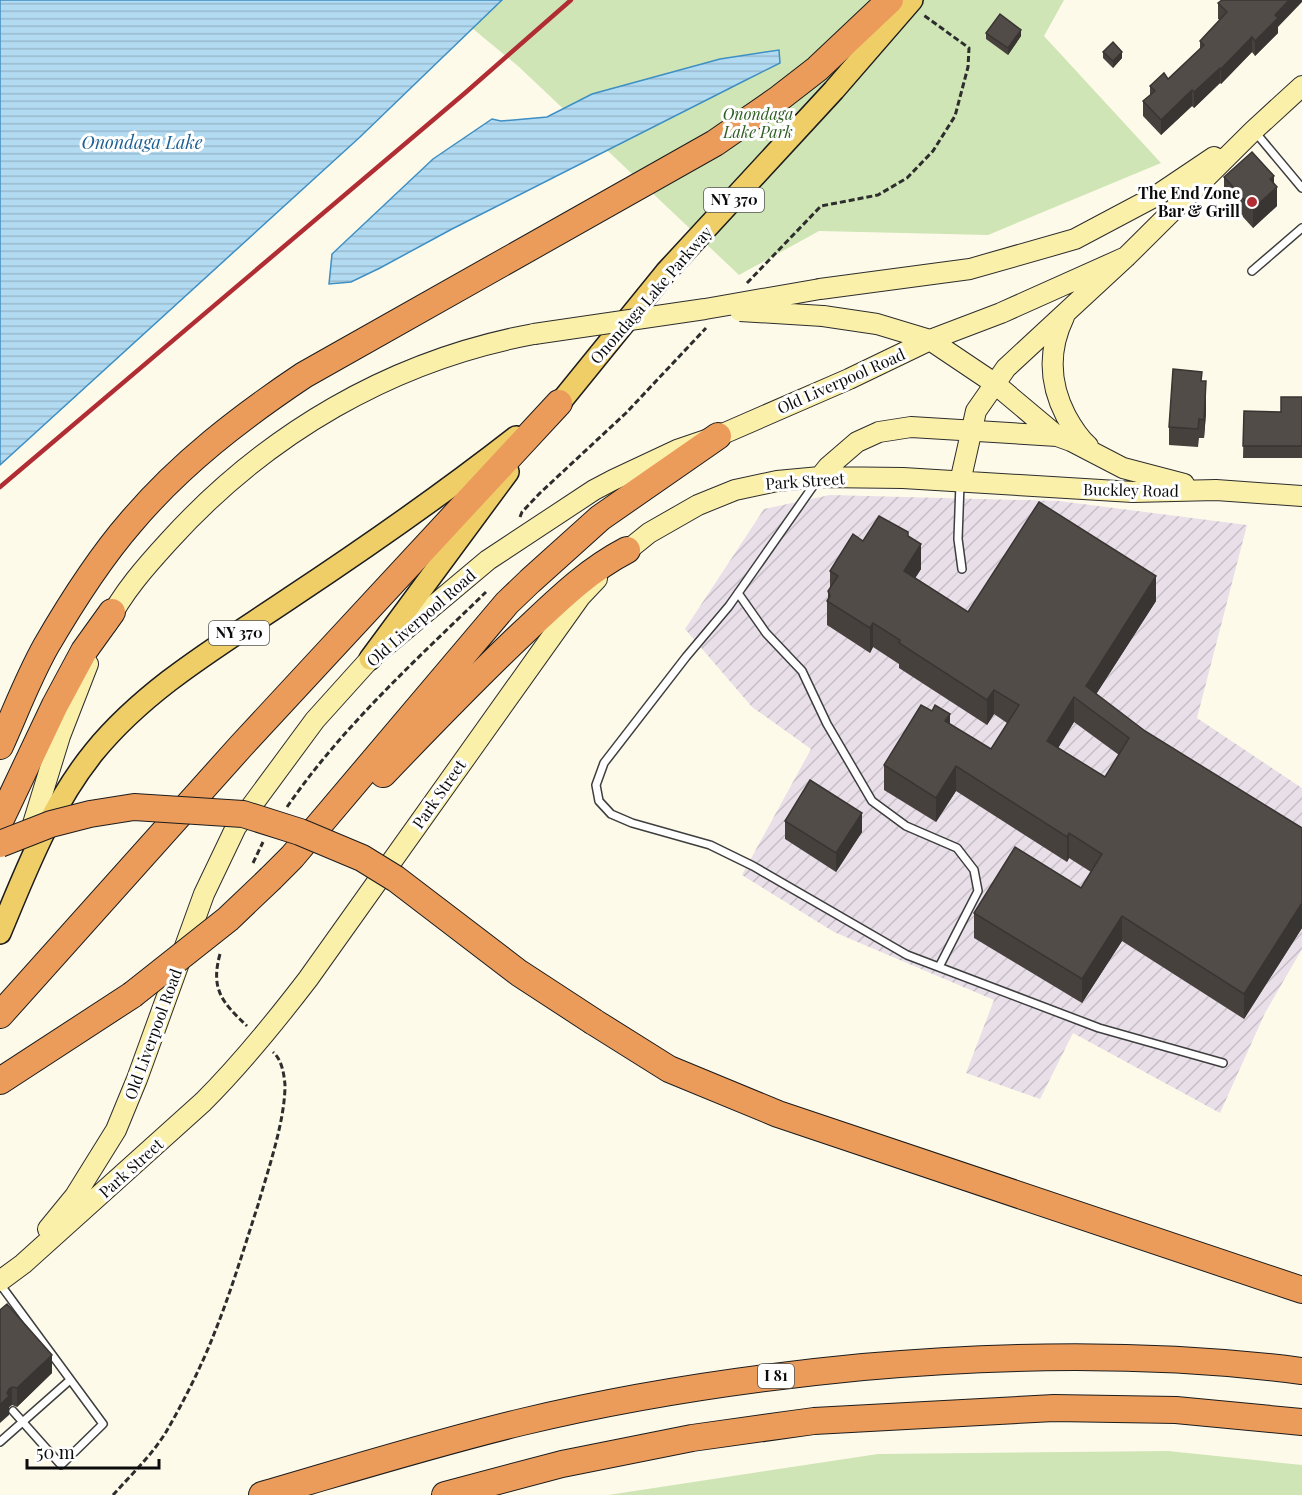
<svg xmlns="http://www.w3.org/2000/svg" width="1302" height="1495" viewBox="0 0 1302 1495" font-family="'Playfair Display',serif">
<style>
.industrial{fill:url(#industrial-furrows)}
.green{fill:#cfe5b6}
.water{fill:url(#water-rules);stroke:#3e8fc3;stroke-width:1.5}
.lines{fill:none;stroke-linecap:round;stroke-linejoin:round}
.lane-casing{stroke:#3e3e3e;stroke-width:10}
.secondary-casing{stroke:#2d2d2d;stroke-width:22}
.primary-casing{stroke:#1c1c1c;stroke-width:24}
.highway-casing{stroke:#1c1c1c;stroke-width:28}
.path{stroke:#2d2d2d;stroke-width:3;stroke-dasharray:6 3;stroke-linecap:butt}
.lane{stroke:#fff;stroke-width:7}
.secondary{stroke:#faf0a9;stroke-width:20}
.primary{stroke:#efce68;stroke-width:21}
.highway{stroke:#eb9c5b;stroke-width:26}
.rail{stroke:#b12d34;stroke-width:4.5}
.secondary-bridge-casing{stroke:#2d2d2d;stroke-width:22;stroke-linecap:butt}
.highway-bridge-casing{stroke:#1c1c1c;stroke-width:28;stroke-linecap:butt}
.secondary-bridge{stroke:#faf0a9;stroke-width:20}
.highway-bridge{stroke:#eb9c5b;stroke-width:26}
.wall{fill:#47413e;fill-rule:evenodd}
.shaded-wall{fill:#393532}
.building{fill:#524c48;stroke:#393532;stroke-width:1.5;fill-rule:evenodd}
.poi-dot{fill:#b12d34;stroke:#fff;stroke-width:2}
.labels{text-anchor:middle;stroke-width:6;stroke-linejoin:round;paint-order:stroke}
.shield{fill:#fff;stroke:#545454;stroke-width:1.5}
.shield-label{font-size:15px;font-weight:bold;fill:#0b0b0b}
.park-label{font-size:16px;font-style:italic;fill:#2d5d20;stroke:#fff}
.poi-label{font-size:16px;font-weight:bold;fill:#0b0b0b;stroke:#fff;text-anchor:end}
.street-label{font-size:16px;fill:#0b0b0b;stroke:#fff}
.water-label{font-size:18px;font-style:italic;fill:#1d6093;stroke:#fff}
</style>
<defs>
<pattern id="industrial-furrows" width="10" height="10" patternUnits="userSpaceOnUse" patternTransform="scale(1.5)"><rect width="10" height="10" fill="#e8dfe9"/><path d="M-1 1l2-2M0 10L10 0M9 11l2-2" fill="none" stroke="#c6bec6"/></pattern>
<pattern id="water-rules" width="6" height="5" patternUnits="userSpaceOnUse" patternTransform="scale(1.5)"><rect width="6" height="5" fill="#b2daf1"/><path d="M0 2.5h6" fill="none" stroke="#98bacd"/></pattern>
</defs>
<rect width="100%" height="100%" fill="#fefaea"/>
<path class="industrial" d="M830 495 1059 501 1247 525 1197 718 1302 788V949L1265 1013 1220 1113 1073 1033 1040 1099 966 1073 994 1000 834 932 742 875 811 749 752 707 685 629 764 509Z"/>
<path class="green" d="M502 0H1064L1044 36 1161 163 988 235 819 231 739 275 518 66 472 28Z
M1168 1451 1302 1465V1495H608L878 1454Z"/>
<path class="water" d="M0 0H502L360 137 0 465Z
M779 50 780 63 744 81 452 229 380 268 351 282 329 284 332 254 433 159 492 119 501 121 547 117 592 94 720 59Z"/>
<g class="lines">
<defs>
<path id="lane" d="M1256 133 1302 188
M1252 271 1302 228
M816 482 729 606 686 657 604 763 596 785 599 801 611 814 632 823 710 845 753 866 907 955 1099 1028 1223 1063
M960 484 958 539 962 569
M738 593 766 633 802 671 827 724 872 801 906 826 957 848 974 870 978 891 939 967
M0 1284 103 1424 61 1465 13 1411
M0 1442 70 1380"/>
<path id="secondary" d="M820 289 970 269 1075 239 1156 196 1214 157
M823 316 877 324 930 340 994 383 1057 436 1071 441 1123 468 1184 484
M1064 317C1048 350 1049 383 1066 416 1072 427 1078 437 1088 446
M820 477 828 467 857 442 879 432 911 427 1057 436
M960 482 976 411 1006 368 1126 257 1254 130 1302 86
M618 558 649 533 698 505 735 490 777 481 820 477 903 478 1133 492 1216 490 1302 496
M107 624C122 593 147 565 169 541 266 434 392 360 534 334
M28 840 60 736 88 664
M48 1229 75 1196 116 1130 137 1079 204 894 236 827 315 720 370 659 488 560 594 490 613 480 677 450 718 436 849 379 930 340 1001 313 1126 257
M0 1281 23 1264 203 1102C241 1064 275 1022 308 979L580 597 597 579"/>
<path id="primary" d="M550 415 666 272 834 90 912 0
M370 659 508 472
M0 933C26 871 51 805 94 752 147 687 222 644 290 598 367 547 443 494 516 437"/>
<path id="highway" d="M0 746C15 713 28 678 46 646 71 603 98 560 131 522 180 464 241 417 304 375L715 143 777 100 817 69 890 0
M383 774C430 725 477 676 526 630 559 599 587 571 627 550
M0 821 55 705 84 651 112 612
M271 878 292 857 507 603 530 581 600 518 718 436
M0 1015 241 746 559 403
M594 1022 669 1069 778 1114 1302 1290
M0 1081 132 995
M262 1495C348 1470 435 1443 522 1422 634 1395 748 1378 863 1367 1009 1354 1156 1352 1302 1371
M445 1495 562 1464 692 1438 814 1421 1054 1408 1176 1410 1302 1422"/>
</defs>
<use href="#lane" class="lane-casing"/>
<use href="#secondary" class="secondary-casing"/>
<use href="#primary" class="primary-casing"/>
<use href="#highway" class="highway-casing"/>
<path class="path" d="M747 283 821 206 878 195 907 178 933 151 955 116 968 67 969 48 922 14
M520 517 522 512 540 493 626 413 706 328
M287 807C342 727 417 659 486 592
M253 863 263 842
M220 954C210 990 223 1003 247 1026
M113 1495C131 1475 152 1455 166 1432 183 1403 202 1365 214 1334 231 1292 244 1248 258 1205 268 1170 285 1121 285 1085 284 1074 282 1060 273 1052"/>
<use href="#lane" class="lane"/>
<use href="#secondary" class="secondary"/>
<use href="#primary" class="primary"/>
<use href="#highway" class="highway"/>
<path class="rail" d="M0 487 465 93 571 0"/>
<defs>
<path id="secondary-bridge" d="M740 311 823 316
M534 334 705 309 820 289"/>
<path id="highway-bridge" d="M0 844 51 824 90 814 134 807 243 814 300 832 362 858 396 879 519 973 594 1022
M132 995 228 919 271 878"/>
</defs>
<use href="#secondary-bridge" class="secondary-bridge-casing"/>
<use href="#highway-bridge" class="highway-bridge-casing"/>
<use href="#secondary-bridge" class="secondary-bridge"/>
<use href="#highway-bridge" class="highway-bridge"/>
</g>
<path class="wall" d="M1218 3 1278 27V33L1255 56 1252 52 1221 84 1220 83 1194 108 1192 106 1161 135 1143 116V101L1150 95V86L1168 79 1200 49V41L1220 20 1218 19Z
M986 33 1021 36 1008 55 986 39Z
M1103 52 1122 58 1113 68 1103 58Z
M1224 177 1274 184 1277 206 1253 228 1224 196Z
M1202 381 1206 413 1204 438H1199L1198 447 1169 445V427Z
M1302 397V458H1243L1244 411 1281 412Z
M908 536 921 569 915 578 968 612 1156 601 1096 694 1145 731 1302 828V928L1244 1019 1122 941 1082 1003 974 938V913L1081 888 1091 872 1069 858 1067 862 956 791 936 822 884 790V765L950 724 991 749 1007 723 994 714 987 725 899 668V664L873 647 870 653 827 625V601L828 599V591L830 589V571L863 541ZM1074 722 1119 755 1105 777 1058 748Z
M785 821 862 832 836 872 785 839Z
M0 1310 52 1373 17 1407 12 1405 9 1407V1415Z"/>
<path class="shaded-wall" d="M1289 0H1302V2L1278 27V33L1255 56V41L1275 15Z
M1021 30V36L1008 55V48Z
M1252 37V52L1221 84V69Z
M1122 52V58L1113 68V61Z
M1220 68V83L1194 108V92Z
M1192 90V106L1161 135V120Z
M1274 176V191L1277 187V206L1253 228V209L1270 179Z
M1206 381V413L1204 438V420Z
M921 544V569L904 596V571Z
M1156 576V601L1088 707 1086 686Z
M873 623V647L870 653V628Z
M994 690V714L987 725V700Z
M1074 697V722L1047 766V741Z
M950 714V739L945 721Z
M956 766V791L936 822V798Z
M862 813V832L836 872V853Z
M1069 833V858L1067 862V837Z
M1302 903V928L1244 1019V994Z
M1122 916V941L1082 1003V979Z
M52 1355V1373L17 1407V1388Z
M12 1387V1405L9 1407V1415L0 1423V1405L7 1393 9 1389Z"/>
<path class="building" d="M1222 0H1289L1275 15 1278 18 1255 41 1252 37 1221 69 1220 68 1194 92 1192 90 1161 120 1143 101 1155 91 1150 86 1164 73 1168 79 1204 45 1200 41 1227 12 1218 3Z
M1000 14 1021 30 1008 48 986 33Z
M1113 42 1122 52 1113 61 1103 52Z
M1252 152 1274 176 1270 179 1277 187 1253 209 1224 177Z
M1173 369 1202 372 1201 381H1206L1204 420 1199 419 1198 429 1169 427Z
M1281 397H1302V446H1243L1244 411 1281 412Z
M1039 502 1156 576 1086 686 1145 731 1302 828V903L1244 994 1122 916 1082 979 974 913 1015 847 1081 888 1102 854 1069 833 1067 837 956 766 936 798 884 765 921 705 932 711 935 705 950 714 945 721 991 749 1019 705 994 690 987 700 899 643 900 640 873 623 870 628 827 601 830 596 828 591 838 576 830 571 853 534 863 541 879 516 908 532V536L921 544 904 571 968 612ZM1074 697 1129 738 1105 777 1047 741Z
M810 780 862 813 836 853 785 821Z
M7 1304 52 1355 17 1388 12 1387 9 1389 7 1393 9 1396 0 1405V1310Z"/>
<circle class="poi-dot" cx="1252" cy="202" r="6"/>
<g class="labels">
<g class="shield">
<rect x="704" y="188" width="60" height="24" rx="4.5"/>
<rect x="209" y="621" width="60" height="24" rx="4.5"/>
<rect x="758" y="1364" width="36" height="24" rx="4.5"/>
</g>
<g class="shield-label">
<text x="734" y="205">NY 370</text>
<text x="239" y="638">NY 370</text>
<text x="776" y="1381">I 81</text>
</g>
<g class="park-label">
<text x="758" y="120">Onondaga<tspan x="758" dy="18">Lake Park</tspan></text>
</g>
<g class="poi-label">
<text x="1240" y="199">The End Zone<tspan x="1240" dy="18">Bar &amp; Grill</tspan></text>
</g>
<g class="street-label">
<text transform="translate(651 295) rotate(-49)" y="6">Onondaga Lake Parkway</text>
<text transform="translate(841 381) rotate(-24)" y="6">Old Liverpool Road</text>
<text transform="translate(805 481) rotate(-4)" y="6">Park Street</text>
<text transform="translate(1131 490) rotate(1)" y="6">Buckley Road</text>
<text transform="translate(421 618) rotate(-41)" y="6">Old Liverpool Road</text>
<text transform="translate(439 794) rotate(-55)" y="6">Park Street</text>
<text transform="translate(153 1034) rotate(-70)" y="6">Old Liverpool Road</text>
<text transform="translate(131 1168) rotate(-42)" y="6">Park Street</text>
</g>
<g class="water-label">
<text x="142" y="149">Onondaga Lake</text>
</g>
</g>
<path d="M27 1459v9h132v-9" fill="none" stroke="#0b0b0b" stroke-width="3"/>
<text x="36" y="1459" font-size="18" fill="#0b0b0b" stroke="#ffffff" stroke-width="4.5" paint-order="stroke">50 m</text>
</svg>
